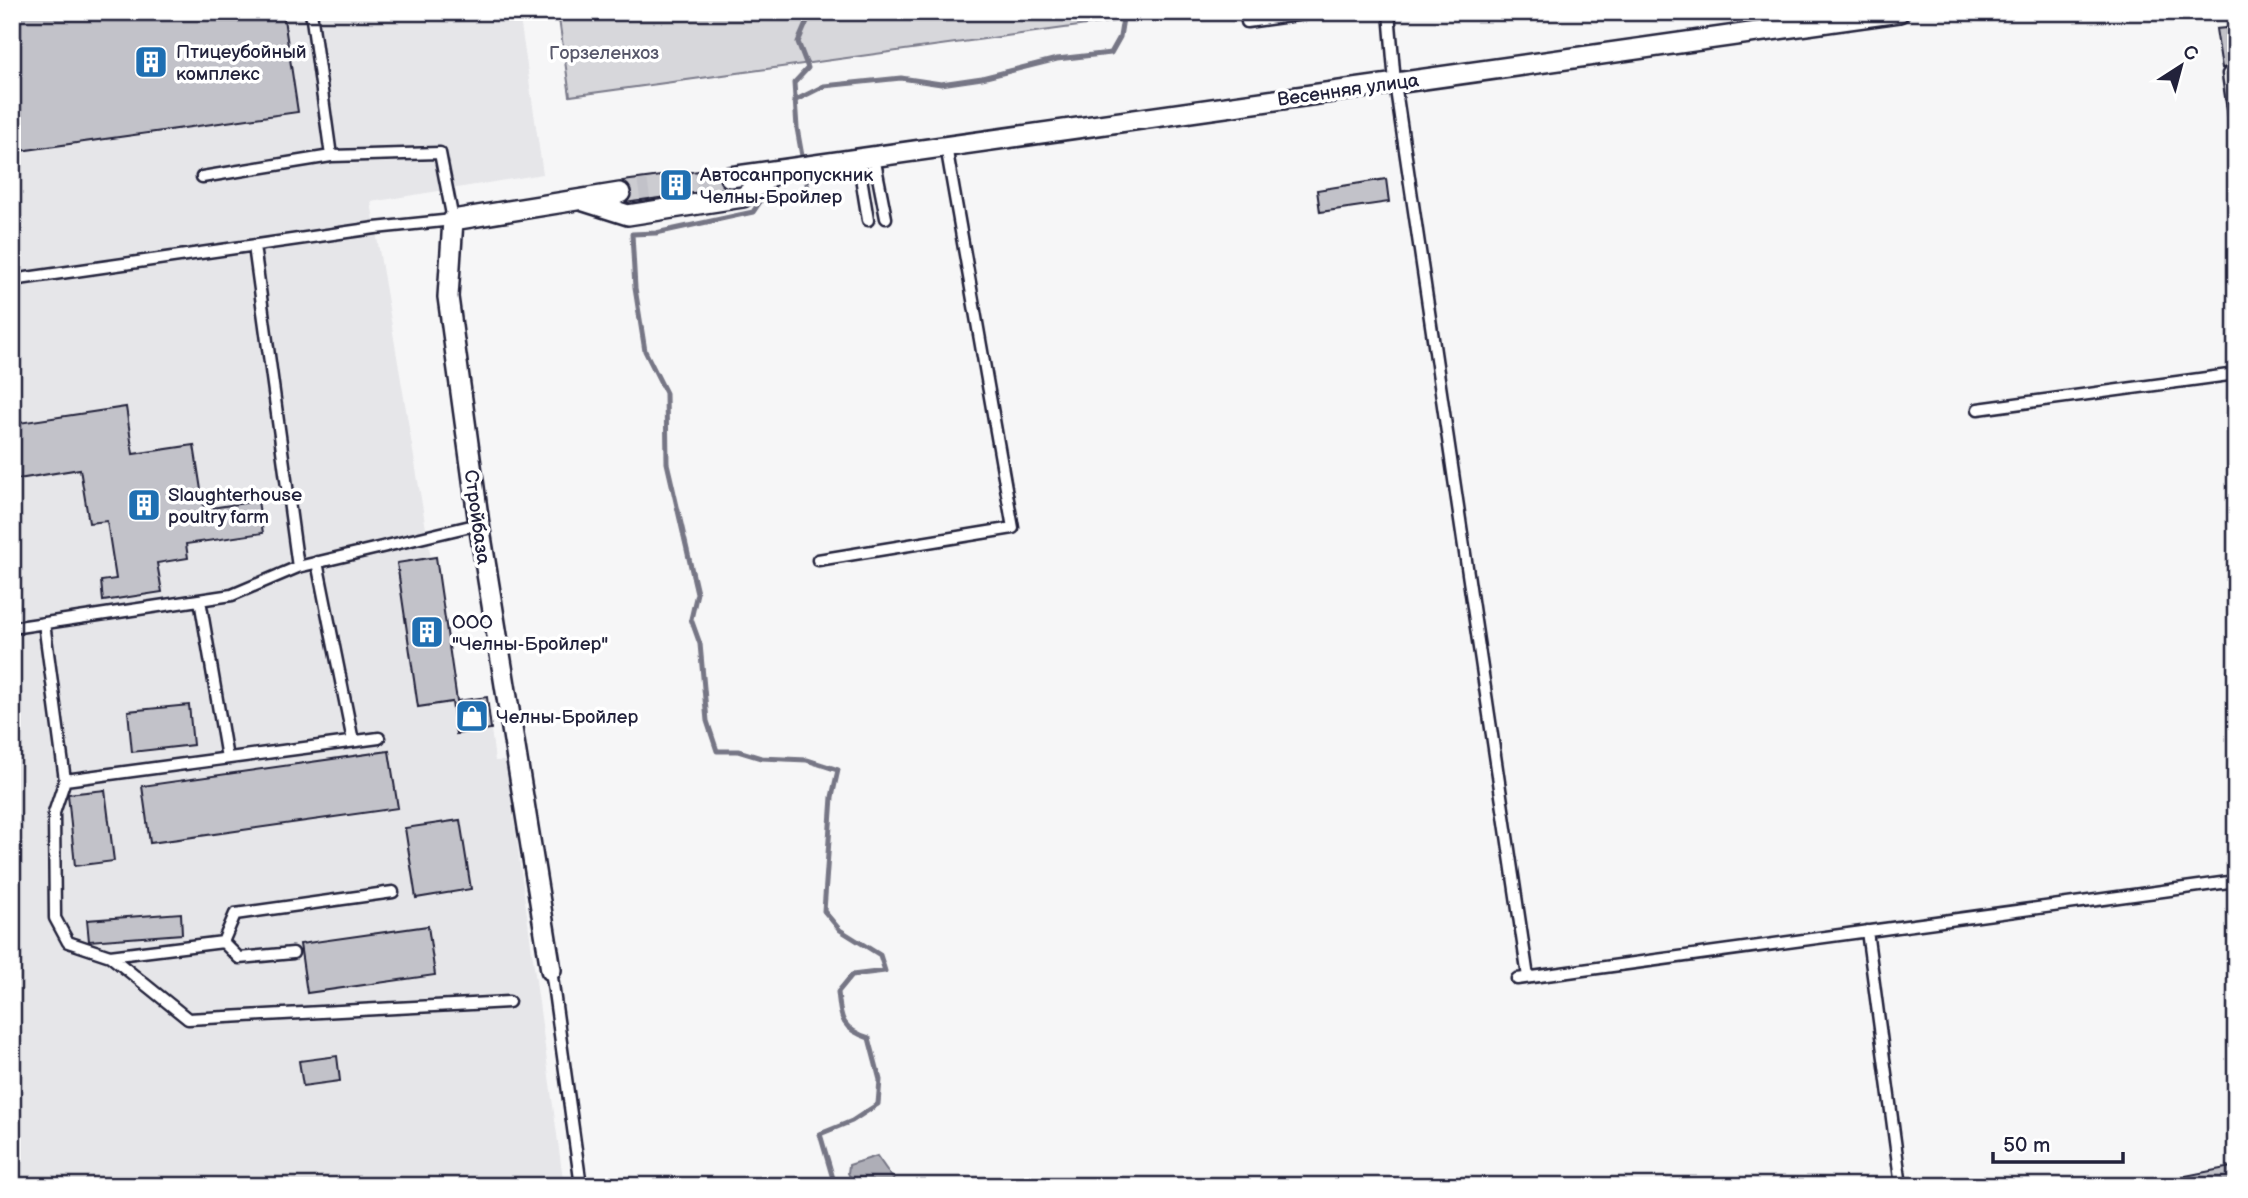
<svg xmlns="http://www.w3.org/2000/svg" width="2248" height="1198" viewBox="0 0 2248 1198" font-family="'Balsamiq Sans',sans-serif">
<style>
.built{fill:#e6e6e9}
.green{fill:#d7d7db;stroke:#7c7c8b;stroke-width:2}
.water{fill:#aeaeb7;stroke:#767685;stroke-width:2}
.lines{fill:none;stroke-linecap:round;stroke-linejoin:round}
.stream{stroke:#767685;stroke-width:5}
.building{fill:#c2c2c9;stroke:#22223b;stroke-width:2}
.minor-tunnel{stroke:#ccccd1;stroke-width:19;stroke-dasharray:19 10;stroke-linecap:butt}
.service-casing{stroke:#22223b;stroke-width:15}
.minor-casing{stroke:#22223b;stroke-width:24}
.service{stroke:#fff;stroke-width:10}
.minor{stroke:#fff;stroke-width:19}
.labels{text-anchor:middle;stroke-width:7;stroke-linejoin:round;paint-order:stroke}
.poi-label{font-size:19px;fill:#22223b;stroke:#fff;text-anchor:start}
.park-label{font-size:19px;fill:#58586b;stroke:#fff}
.street-label{font-size:19px;fill:#22223b;stroke:#fff}
</style>
<rect width="100%" height="100%" fill="#f6f6f7"/>
<filter id="ink" filterUnits="userSpaceOnUse"><feTurbulence type="fractalNoise" baseFrequency=".0143" numOctaves="2"/><feDisplacementMap in="SourceGraphic" scale="14" xChannelSelector="R" yChannelSelector="G"/><feConvolveMatrix kernelMatrix="1 2 1 2 8 2 1 2 1" color-interpolation-filters="sRGB"/></filter>
<g filter="url(#ink)">
<path class="built" d="M12 12H519L543 174 371 202 431 558 456 733 491 729 495 761H506L564 1186H12Z"/>
<path class="green" d="M558 12H1181L570 96Z"/>
<path class="water" d="M877 1156 898 1186H855L848 1173 849 1165Z"/>
<g class="lines">
<path class="stream" d="M811 12 798 42 808 68 794 83 797 128 809 195C794 199 779 202 768 190L753 212 656 233 632 234 635 288 645 351 666 393 667 463 697 593 691 619 700 644 707 721 717 751H738L761 758 807 760 838 770 832 797 824 911 840 930 880 955 885 971 852 975 838 992C841 1019 841 1029 869 1038L880 1080 878 1104 852 1121 820 1134 834 1182 854 1184
M794 101 824 86 901 78 941 84 982 78 1057 59 1111 53 1120 37 1124 12"/>
</g>
<path class="building" d="M12 12H283L298 112 12 152Z
M2236 27V66L2222 68 2216 29Z
M722 168 718 178 724 188 628 202 632 190 623 181Z
M1386 179 1389 202 1320 212 1317 190Z
M126 407 133 454 194 445 204 509 258 501 263 533 186 544 188 558 157 563 162 592 103 601 101 581 116 579 107 521 89 523 80 469 12 480V424Z
M436 557 457 701 487 697 491 729 456 734 452 702 418 707 397 563Z
M189 705 193 745 132 752 128 711Z
M389 751 398 808 150 843 142 786Z
M105 790 114 861 75 866 68 794Z
M460 820 471 889 416 898 405 828Z
M181 913 182 934 89 941 87 920Z
M428 926 435 975 307 993 300 944Z
M337 1056 340 1081 303 1086 299 1061Z
M2236 1166V1186H2170V1179Z"/>
<g class="lines">
<path class="minor-tunnel" d="M620 193 730 177"/>
<defs>
<path id="service" d="M1389 12 1395 83 1528 977
M1247 22 1319 12
M2228 74 2236 127
M874 157 886 218
M858 159 868 220
M202 177 331 156 311 12
M254 246 298 567
M12 280 375 228 453 220 440 153 331 156
M1978 409 2236 374
M818 560 1013 528 946 146
M317 562 353 741
M200 600 227 758
M44 623 65 780 54 813 55 918 68 942 110 956 223 942 239 958 293 953
M12 628 232 595 298 567 479 524
M65 780 379 738
M1867 931 1901 1186
M223 942 235 914 393 892
M110 956 188 1019 509 1002
M551 970 581 1186
M1517 979 2236 881"/>
<path id="minor" d="M730 177 1899 12
M584 201 628 215 743 197 776 172
M551 970 479 524 448 297 453 220 620 193"/>
</defs>
<use href="#service" class="service-casing"/>
<use href="#minor" class="minor-casing"/>
<use href="#service" class="service"/>
<use href="#minor" class="minor"/>
</g>
</g>
<defs>
<symbol id="building-square" viewBox="-11 -11 22 22"><rect x="-9" y="-9" width="18" height="18" rx="4" fill="#1f6fb2" stroke="#fff"/><path d="M-4-6H4V6H1V3H-1V6H-4ZM-2.5-4.3h1.7v1.8h-1.7ZM.8-4.3h1.7v1.8H.8ZM-2.5-1h1.7V.8h-1.7ZM.8-1h1.7V.8H.8Z" fill="#fff"/></symbol>
<symbol id="shop-square" viewBox="-11 -11 22 22"><rect x="-9" y="-9" width="18" height="18" rx="4" fill="#1f6fb2" stroke="#fff"/><path d="M-5-2.5h2.3a2.7 3.5 0 0 1 5.4 0H5L5.5 6h-11ZM-1.5-2.5h3a1.5 2.3 0 0 0-3 0Z" fill="#fff"/></symbol>
</defs>
<g fill-rule="evenodd">
<use href="#building-square" x="132" y="43" width="38" height="38"/>
<use href="#building-square" x="657" y="166" width="38" height="38"/>
<use href="#building-square" x="125" y="486" width="38" height="38"/>
<use href="#building-square" x="408" y="613" width="38" height="38"/>
<use href="#shop-square" x="453" y="697" width="38" height="38"/>
</g>
<g class="labels">
<g class="poi-label">
<text x="176" y="58">Птицеубойный<tspan x="176" dy="22">комплекс</tspan></text>
<text x="700" y="181">Автосанпропускник<tspan x="700" dy="22">Челны-Бройлер</tspan></text>
<text x="168" y="501">Slaughterhouse<tspan x="168" dy="22">poultry farm</tspan></text>
<text x="452" y="628">ООО<tspan x="452" dy="22">"Челны-Бройлер"</tspan></text>
<text x="496" y="723">Челны-Бройлер</text>
</g>
<g class="park-label">
<text x="604" y="59">Горзеленхоз</text>
</g>
<g class="street-label">
<text transform="translate(1348 89) rotate(-8)" y="7">Весенняя улица</text>
<text transform="translate(478 517) rotate(82)" y="7">Стройбаза</text>
</g>
</g>
<rect width="2248" height="1198" fill="none" stroke="#fff" stroke-width="42"/>
<rect x="21" y="21" width="2206" height="1156" fill="none" stroke="#22223b" stroke-width="2.5" filter="url(#ink)"/>
<g transform="translate(2181 66) rotate(36)" stroke="#ffffff" stroke-width="5" paint-order="stroke">
<path d="M0-5L12 26L0 18L-12 26Z" fill="#22223b"/>
<text y="-10" font-size="19" font-weight="bold" text-anchor="middle" fill="#22223b">С</text>
</g>
<path d="M1993 1152v10h130v-10" fill="none" stroke="#22223b" stroke-width="3.5"/>
<text x="2003" y="1152" font-size="21" fill="#22223b" stroke="#ffffff" stroke-width="5" paint-order="stroke">50 m</text>
</svg>
